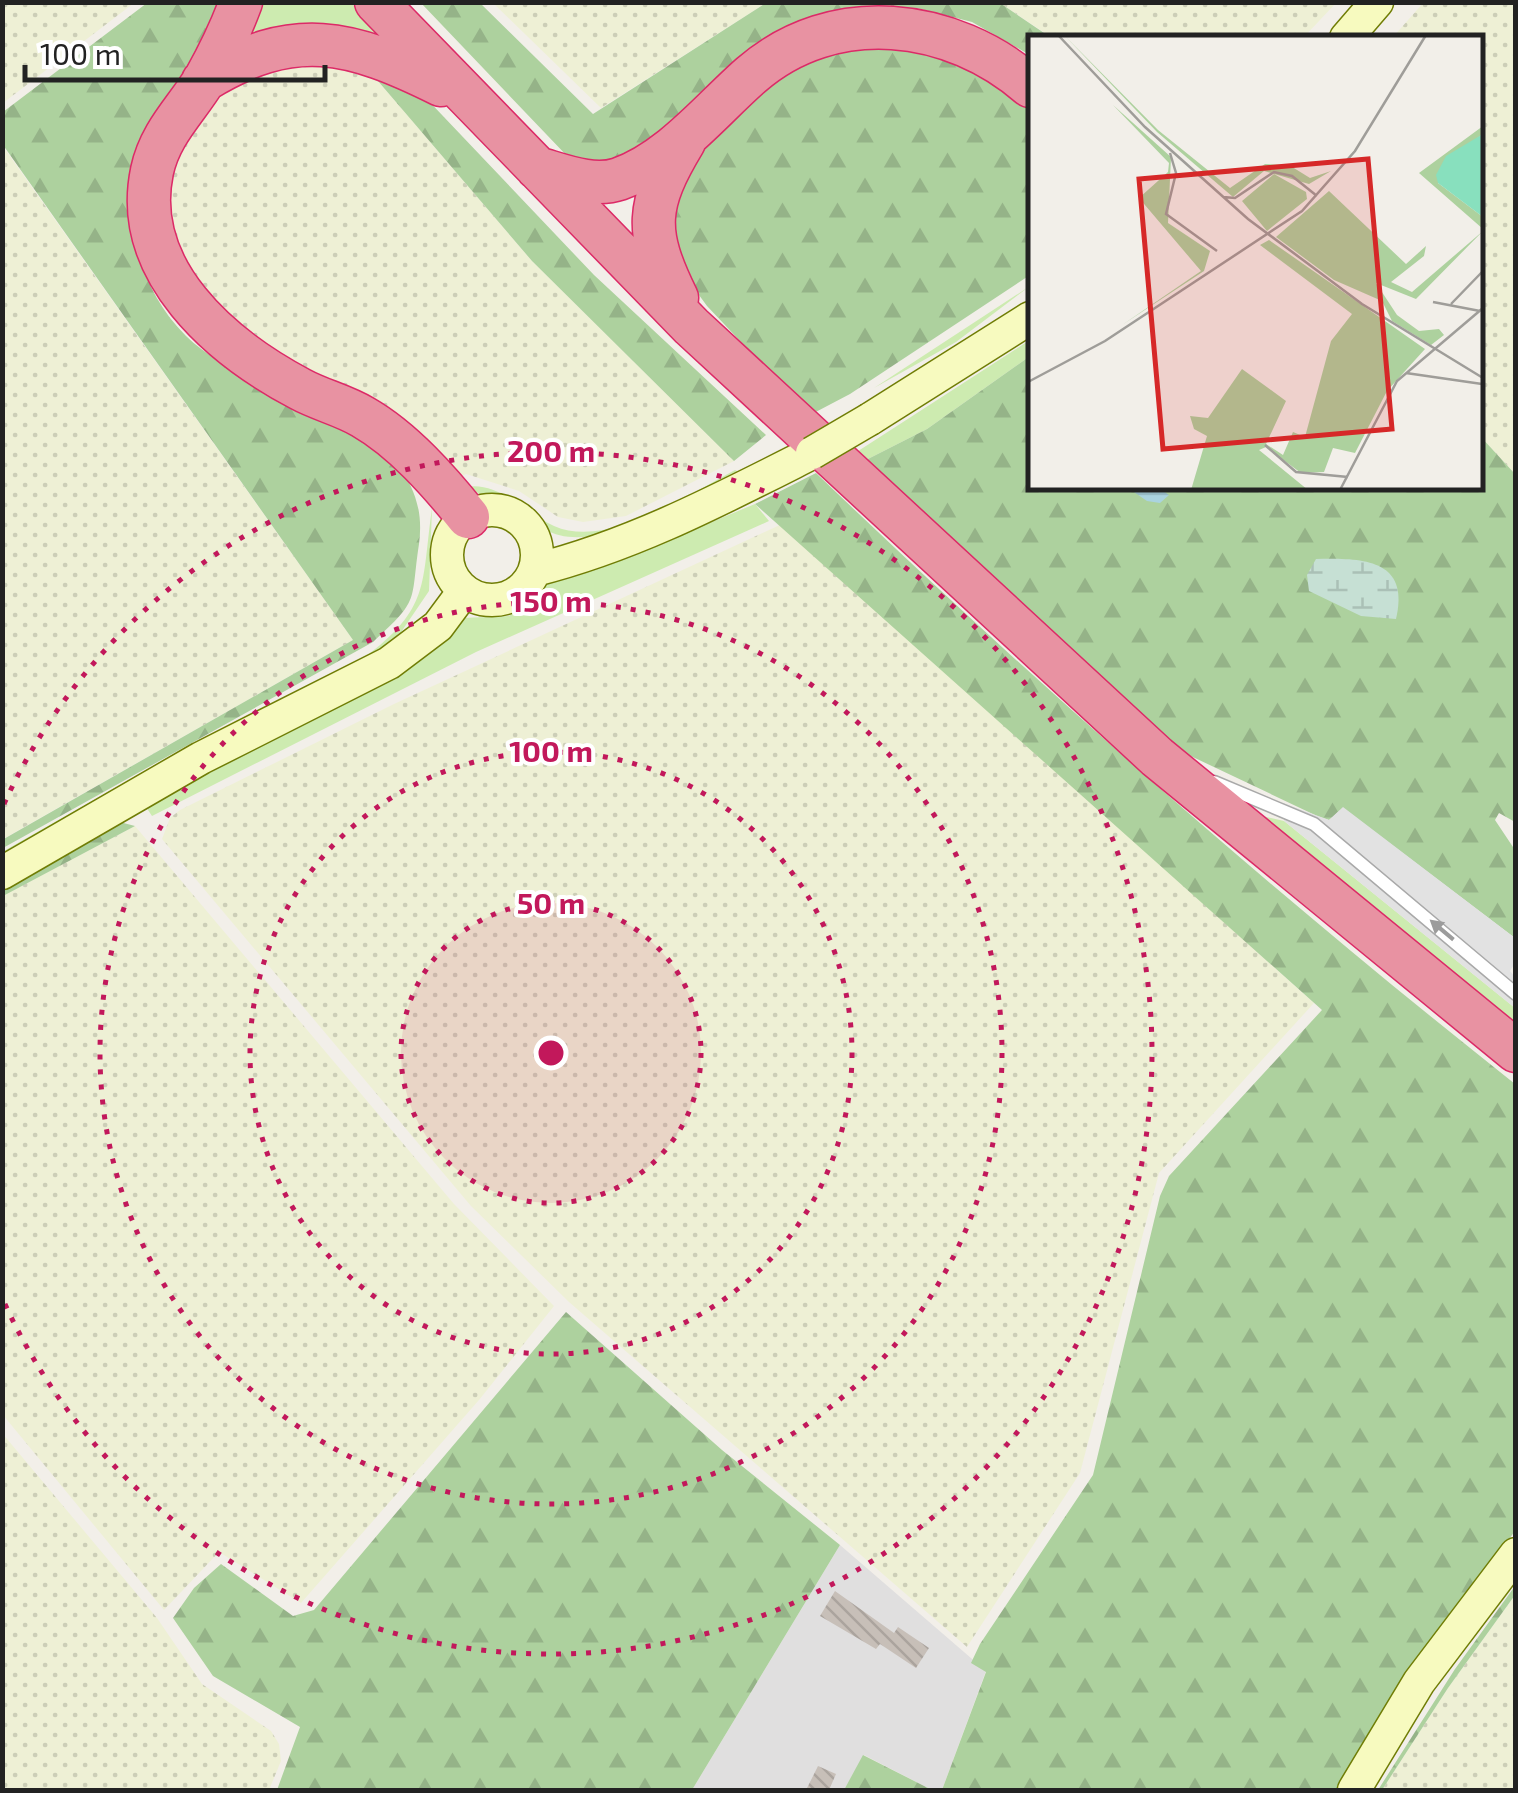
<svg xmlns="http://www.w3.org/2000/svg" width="1518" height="1793" viewBox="0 0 1518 1793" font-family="'Exo 2',sans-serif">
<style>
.residential{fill:#e0dfdf}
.farmland{fill:url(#farmland-dots)}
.grass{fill:#cdebb0}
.forest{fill:url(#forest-firs)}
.wetland{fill:url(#wetland-marsh)}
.parking{fill:#e2e2e2}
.water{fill:url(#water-rules)}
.building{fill:url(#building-back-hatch)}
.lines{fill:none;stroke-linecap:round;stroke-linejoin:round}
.lane-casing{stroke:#a9a9a9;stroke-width:15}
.secondary-casing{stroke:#707d05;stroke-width:35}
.highway-casing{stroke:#dc2a67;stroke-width:45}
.lane{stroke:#fff;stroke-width:12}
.secondary{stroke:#f7fabf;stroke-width:32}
.highway{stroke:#e892a2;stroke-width:42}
.secondary-bridge-casing{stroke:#707d05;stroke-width:35;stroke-linecap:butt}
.secondary-bridge{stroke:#f7fabf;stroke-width:32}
.oneway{fill:#9c9c9c}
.ring{fill:none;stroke:#c2185b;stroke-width:5;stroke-dasharray:5 10}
.inset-road{fill:none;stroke:#9f9d99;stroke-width:2.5}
.view{fill:#d62828;fill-opacity:0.15;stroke:#d62828;stroke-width:5}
.inset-edge{fill:none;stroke:#222;stroke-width:5}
.centre{fill:#c2185b;stroke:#fff;stroke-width:5}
.ring-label{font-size:30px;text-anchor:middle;font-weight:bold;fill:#c2185b;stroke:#fff;stroke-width:8;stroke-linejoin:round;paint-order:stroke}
</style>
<defs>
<pattern id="farmland-dots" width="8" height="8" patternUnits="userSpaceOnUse" patternTransform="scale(2.5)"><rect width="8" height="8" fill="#eef0d5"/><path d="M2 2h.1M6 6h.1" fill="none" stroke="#ccceb7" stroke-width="1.8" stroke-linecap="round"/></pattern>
<pattern id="forest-firs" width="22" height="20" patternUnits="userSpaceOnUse" patternTransform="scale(2.5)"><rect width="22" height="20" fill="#add19e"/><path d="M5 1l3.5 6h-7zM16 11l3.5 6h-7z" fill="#95b388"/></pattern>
<pattern id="wetland-marsh" width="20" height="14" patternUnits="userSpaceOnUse" patternTransform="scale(2.5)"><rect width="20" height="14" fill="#c6e0d4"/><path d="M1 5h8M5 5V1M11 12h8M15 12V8" fill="none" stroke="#aac0b6"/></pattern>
<pattern id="water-rules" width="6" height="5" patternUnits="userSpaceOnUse" patternTransform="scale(2.5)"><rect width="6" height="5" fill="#aad3df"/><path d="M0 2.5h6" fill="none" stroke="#92b5bf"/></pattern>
<pattern id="building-back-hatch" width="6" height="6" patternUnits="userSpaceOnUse" patternTransform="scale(2.5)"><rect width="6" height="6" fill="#c7bfb8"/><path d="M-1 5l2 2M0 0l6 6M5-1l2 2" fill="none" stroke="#aba49e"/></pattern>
</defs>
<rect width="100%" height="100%" fill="#f2efe9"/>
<path class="residential" d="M840 1545 986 1671 942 1790H932L864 1755 844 1790H692Z"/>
<path class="farmland" d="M3 2H134V3L3 103Z
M1424 2 1515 3V474L1481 437 1480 38 1393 37Z
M493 3H766L601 108Z
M1000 3H1336L1303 38 1051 37Z
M274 58 372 74 532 261 734 461 626 516 583 522 558 517 519 491 466 474 456 479 235 333 170 240 166 171 217 90Z
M2 145 353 640 3 839H2Z
M782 524 1314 1003 1159 1173 1080 1473 967 1647 569 1302 471 1206 162 839 170 818 180 810 394 704Z
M135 826 454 1204 554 1306 479 1400 301 1603 219 1552 164 1610 3 1415 2 896Z
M2 1433 157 1618 202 1684 271 1731 279 1744 281 1761 269 1790H3Z
M1515 1595V1790H1382L1448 1688Z"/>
<path class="grass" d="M250 2 351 3 398 54 223 59Z
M1030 286 956 342 874 388Z
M1030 340V356L927 429 862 462 852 455Z
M735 470 741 473C698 495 593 560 545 529 532 521 524 507 509 500 493 494 481 497 466 487 499 481 525 513 554 526 608 550 689 494 735 470Z
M755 504 769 521 476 652 152 816 144 804 462 618 509 616 546 583 637 553Z
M432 508 429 591 395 641 3 859 2 852 194 743 364 658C431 607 421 586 432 508Z
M1253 814 1284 821 1515 1008V1035Z"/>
<path class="forest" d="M147 3H226L131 206C134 255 150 300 186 336 256 405 436 418 419 544 410 603 421 598 373 642L3 848 2 840 353 640 3 145V112Z
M421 3H480L593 114 766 3H1000L1050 37 1030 38V55L972 22 917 8 866 9 630 167 568 157Z
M859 45 945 52 1030 105V275L850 394 810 415 707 306 683 273 664 222 673 181 761 87 787 71Z
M372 74 423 95 594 275 766 435 734 461 532 261Z
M1030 356V488H1480L1481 437 1515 474V822L1499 813 1495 820 1515 850V938L1343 808 1329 820 1317 816 1176 749 862 462 927 429Z
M816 473C1040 688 1273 892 1515 1084V1531L1456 1611 1339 1790H942L986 1672 971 1663 980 1644 1093 1475 1160 1196 1169 1176 1322 1010 755 504Z
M116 821 135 826 3 896 2 885Z
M566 1312 722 1450 840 1545 692 1790H277L300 1727 213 1676 173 1618 194 1588 221 1564 293 1616 314 1610Z
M1515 1586V1595L1448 1688 1382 1790H1378L1455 1669Z
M863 1755 932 1790H844Z"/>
<path class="wetland" d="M1316 559C1363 558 1410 559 1396 619L1361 616 1309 591 1307 575Z"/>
<path class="parking" d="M1283 803 1329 820 1343 807 1515 938V963L1510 971 1515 977V1008L1284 821Z"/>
<path class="water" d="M1128 488H1159L1169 495 1160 503 1147 501Z"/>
<path class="building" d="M835 1591 894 1633 898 1627 929 1648 916 1668 880 1644 876 1649 820 1616Z
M818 1766 836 1774 829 1790H806Z"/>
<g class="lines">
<defs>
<path id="lane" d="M1214 782 1314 824 1516 994"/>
<path id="secondary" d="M1346 38 1377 2
M870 419 1030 318
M447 555a45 45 0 1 1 90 0a45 45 0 1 1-90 0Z
M535 570C634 545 721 499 812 453
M2 873 201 758 389 663 438 626 464 591
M1354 1790 1419 1682 1516 1554"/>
<path id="highway" d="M241 2C231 29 219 54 205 79 186 110 160 133 152 171 131 271 221 347 300 389 320 400 343 405 363 417 403 440 439 481 468 517
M376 2 691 326 1157 757 1516 1051
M203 81C294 25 350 40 441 85
M537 168C562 175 593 188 619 179 671 161 711 110 751 75 834 3 952 18 1030 86
M677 298C644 231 646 205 684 142"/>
</defs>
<use href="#lane" class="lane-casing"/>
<use href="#secondary" class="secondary-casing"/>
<use href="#highway" class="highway-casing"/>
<use href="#lane" class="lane"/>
<use href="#secondary" class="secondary"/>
<use href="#highway" class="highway"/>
<defs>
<path id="secondary-bridge" d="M812 453 870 419"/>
</defs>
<use href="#secondary-bridge" class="secondary-bridge-casing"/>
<use href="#secondary-bridge" class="secondary-bridge"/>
</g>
<defs><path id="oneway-solid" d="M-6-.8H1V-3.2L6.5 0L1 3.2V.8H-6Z" transform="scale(2.5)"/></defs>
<use class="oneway" href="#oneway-solid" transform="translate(1442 930) rotate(-140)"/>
<circle cx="551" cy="1053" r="150" fill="#c2185b" fill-opacity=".12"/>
<g class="ring">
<circle cx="551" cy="1053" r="150"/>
<circle cx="551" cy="1053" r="301"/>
<circle cx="551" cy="1053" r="451"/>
<path d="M4 804A601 601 0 1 1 4 1302"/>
</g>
<g transform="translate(1028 35)">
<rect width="455" height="455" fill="#f2efe9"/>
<path d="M36 0 130 95 202 153 237 129 261 130 282 143 303 136 281 149 236 136 205 162 129 97ZM85 70 143 122 140 188 182 216 176 236 94 290 173 236 111 163 140 137 141 128ZM455 91V99L433 115 410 148 455 182V194L391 138ZM246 139 278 157 279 164 239 196 214 166ZM301 156 378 229 398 211 396 221 363 247 384 257 455 196 388 264 348 248 369 280 391 296 411 294 416 300 403 310 364 286 354 266 306 245 248 202ZM241 205 397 314 359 356 327 418 305 413 296 437 273 438 238 412 231 415 280 455H163L179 401 166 394 162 381 180 383 214 334 258 366 238 409 255 420 265 397 277 402 303 306 324 279 232 210Z" fill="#add19e"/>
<path d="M455 99V182L410 148 408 140 418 121Z" fill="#88e0be"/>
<path class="inset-road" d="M30 0 117 92 220 184 334 269 455 343M142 118 148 138 138 179 189 216M195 162 207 163 246 137 264 141 289 161M405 267 452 276M423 269 455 236M378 338 454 349M0 347 77 306 274 176 327 116 398 0M237 410 268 437 320 442M312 455 369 346 455 273"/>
<path class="view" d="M340 124 364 394 135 414 111 144Z"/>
<rect width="455" height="455" class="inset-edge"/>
</g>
<circle cx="551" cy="1053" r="15" class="centre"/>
<g class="ring-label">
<text x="551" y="462">200 m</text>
<text x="551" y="612">150 m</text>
<text x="551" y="762">100 m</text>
<text x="551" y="914">50 m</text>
</g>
<rect width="1518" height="1793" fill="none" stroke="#222222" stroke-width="10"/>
<path d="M25 65v15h300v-15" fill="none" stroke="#222222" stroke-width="5"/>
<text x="40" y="65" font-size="30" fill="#222222" stroke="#ffffff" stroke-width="8" paint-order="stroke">100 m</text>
</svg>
